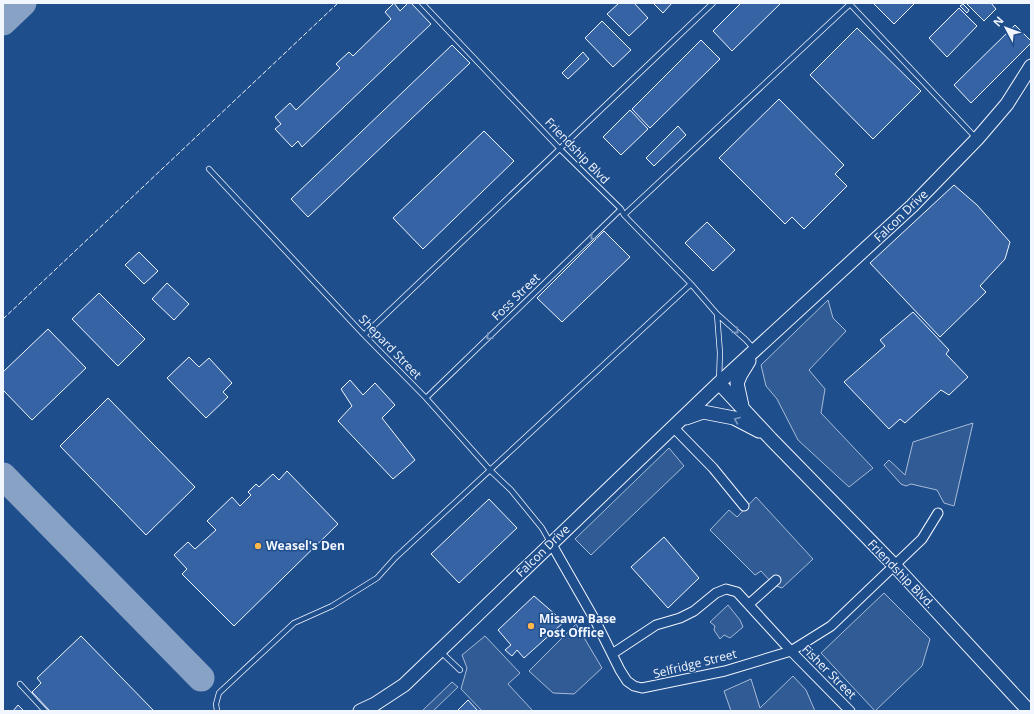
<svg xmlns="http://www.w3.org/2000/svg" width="1034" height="714" viewBox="0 0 1034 714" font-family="'Open Sans',sans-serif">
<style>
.parking{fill:#305b95;stroke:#a8bbd7}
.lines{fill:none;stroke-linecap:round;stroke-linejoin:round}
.taxiway{stroke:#88a2c6;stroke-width:27}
.building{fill:#3563a3;stroke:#f2f6ff}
.lane-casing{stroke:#f2f6ff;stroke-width:6}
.street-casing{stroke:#f2f6ff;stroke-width:11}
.secondary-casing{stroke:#f2f6ff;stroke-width:15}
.lane{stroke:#1f4e8c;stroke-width:4.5}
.street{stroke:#1f4e8c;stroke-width:9}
.secondary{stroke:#1f4e8c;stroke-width:13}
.fence{stroke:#f2f6ff;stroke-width:1;stroke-dasharray:5 2;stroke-linecap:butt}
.oneway{stroke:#7e9ac0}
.poi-dot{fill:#ffb74d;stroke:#1f4e8c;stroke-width:1.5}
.labels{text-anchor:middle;stroke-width:3;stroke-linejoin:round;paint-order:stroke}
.street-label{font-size:12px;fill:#f2f6ff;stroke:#1f4e8c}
.poi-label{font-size:12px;font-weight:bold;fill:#f2f6ff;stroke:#1f4e8c;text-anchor:start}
</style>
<rect width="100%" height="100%" fill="#1f4e8c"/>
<path class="parking" d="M828 300 833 318 846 331 809 370 825 389 821 413 873 468 849 487 798 440 777 399 766 386 761 365Z
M973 423 954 506 944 503 937 490 911 484 906 486 901 484 884 465 889 460 905 475 913 442Z
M669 448 684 466 591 555 575 539Z
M756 497 813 559 782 588 774 585 761 571 755 575 710 530 729 510 737 517Z
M884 593 930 639 922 666 875 711 821 653Z
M728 605 740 620 743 627 730 638 724 635 720 639 714 630 715 626 710 622Z
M576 624 602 668 574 694 553 693 529 671Z
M485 636 520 673 508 684 533 711H482L461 689 467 668 462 655Z
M793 676 806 690 815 711H731L724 691 751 679 760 708Z
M452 682 458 687 433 711H422Z"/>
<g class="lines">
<path class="taxiway" d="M3 22 23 3
M3 476 201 678"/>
</g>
<path class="building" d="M394 3 400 11 408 3H411L431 24 302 147 298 141 292 147 275 129 281 124 275 117 290 103 296 110 340 68 336 64 349 52 353 56 391 19 385 12Z
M619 3H634L648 18 629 36 607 14Z
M653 3H672L663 13Z
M741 3H781L732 51 713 31Z
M875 3H915L894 24 874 4Z
M966 3H991L996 9 984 21Z
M963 4 969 10 967 13 960 6Z
M959 8 977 26 947 57 929 38Z
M602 21 631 50 613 67 585 38Z
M1015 25 1031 41V43L971 103 954 85Z
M857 28 921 91 873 139 810 75Z
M701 40 720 59 650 128 632 109Z
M452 45 470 63 308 217 291 199Z
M583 52 589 59 568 79 562 73Z
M779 99 844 165 835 174 847 186 804 229 792 217 785 224 719 158Z
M630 110 648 129 621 155 603 137Z
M678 126 686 135 654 166 646 158Z
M484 131 514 161 423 249 393 218Z
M954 185 977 205 1010 242 1005 259 980 286 986 292 940 337 870 263Z
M707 222 735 250 713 271 685 243Z
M604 231 630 257 562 322 537 298Z
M139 252 158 271 144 284 125 265Z
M167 283 189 304 174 320 152 299Z
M99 293 145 339 118 366 72 319Z
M913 312 949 350 946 354 968 377 949 395 941 390 905 423 900 419 889 429 844 382 885 346 880 340Z
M48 329 86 368 32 420 3 390V372Z
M189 357 199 367 209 358 232 383 223 392 228 397 206 418 167 378Z
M350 380 363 395 375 383 395 405 382 418 415 460 393 479 338 421 352 406 341 389Z
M108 398 195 487 146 535 60 446Z
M287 471 338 524 234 626 182 574 187 569 174 555 188 542 195 549 216 530 207 521 232 497 240 506 251 495 248 492 256 484 259 487 273 474 279 480Z
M489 499 517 528 459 583 431 554Z
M664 537 699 578 668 608 631 567Z
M534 596 564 622 524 658 517 650 512 656 505 650 511 645 498 630Z
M81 636 154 711H50L32 692 41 683 37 678Z
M468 700 478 711H457Z
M18 705 24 711H13Z"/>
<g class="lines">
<defs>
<path id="lane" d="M422 3 560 149 621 209 624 215 691 284 717 314 746 340 754 349
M849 3 976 138
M209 169 364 335 426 398 491 471 511 490 542 528 550 542
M624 215 850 4
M717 314 720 353 719 380
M364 335 713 3
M426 398 621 209
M441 652 460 670
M20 684 45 711
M217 711 216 704 219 693 294 623 332 606 377 578 395 558 691 284"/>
<path id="street" d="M673 427 713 468 744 506
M551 543 595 620 620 670 627 681 634 686 642 688 725 671 791 651 831 626 922 539 938 513
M749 604 776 580
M612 654 656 625 680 618 694 611 716 593 726 589 737 592 791 651 850 711"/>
<path id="secondary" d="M719 383 771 439 895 566 1029 711
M742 406 737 383 741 374 749 361
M686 418 703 412 734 418 759 431
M360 711 375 704 404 685 719 383 912 206 977 139 1007 104 1031 66"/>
</defs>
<use href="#lane" class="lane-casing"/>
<use href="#street" class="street-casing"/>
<use href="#secondary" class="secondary-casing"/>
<use href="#lane" class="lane"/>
<use href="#street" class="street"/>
<use href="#secondary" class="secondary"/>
<path class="fence" d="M3 319 338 3"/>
</g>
<defs><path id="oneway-chevron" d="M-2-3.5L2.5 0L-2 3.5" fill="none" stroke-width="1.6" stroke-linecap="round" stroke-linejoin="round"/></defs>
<g class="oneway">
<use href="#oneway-chevron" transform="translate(593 237) rotate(136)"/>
<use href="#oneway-chevron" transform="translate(736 331) rotate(42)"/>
<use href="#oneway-chevron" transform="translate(489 337) rotate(136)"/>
<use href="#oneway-chevron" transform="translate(737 420) rotate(-158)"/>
</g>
<g class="poi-dot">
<circle cx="258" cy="546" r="4"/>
<circle cx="531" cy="626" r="4"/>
</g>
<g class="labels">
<g class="street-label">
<text transform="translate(577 151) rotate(46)" y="4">Friendship Blvd</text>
<text transform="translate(901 216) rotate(-44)" y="4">Falcon Drive</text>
<text transform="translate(516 297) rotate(-44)" y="4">Foss Street</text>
<text transform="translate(390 347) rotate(46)" y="4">Shepard Street</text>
<text transform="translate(543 551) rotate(-44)" y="4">Falcon Drive</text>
<text transform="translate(901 574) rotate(46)" y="4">Friendship Blvd.</text>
<text transform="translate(695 664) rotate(-14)" y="4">Selfridge Street</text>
<text transform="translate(829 672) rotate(45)" y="4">Fisher Street</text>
</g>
<g class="poi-label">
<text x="266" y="550">Weasel's Den</text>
<text x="539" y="623">Misawa Base<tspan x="539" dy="14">Post Office</tspan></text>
</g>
</g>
<rect width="1034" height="714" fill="none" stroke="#f2f6ff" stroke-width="8"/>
<g transform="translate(1006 28) rotate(311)" stroke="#1f4e8c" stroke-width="3" paint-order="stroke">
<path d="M0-3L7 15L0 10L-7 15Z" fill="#f2f6ff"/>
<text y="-6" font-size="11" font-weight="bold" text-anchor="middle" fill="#f2f6ff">N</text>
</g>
</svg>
